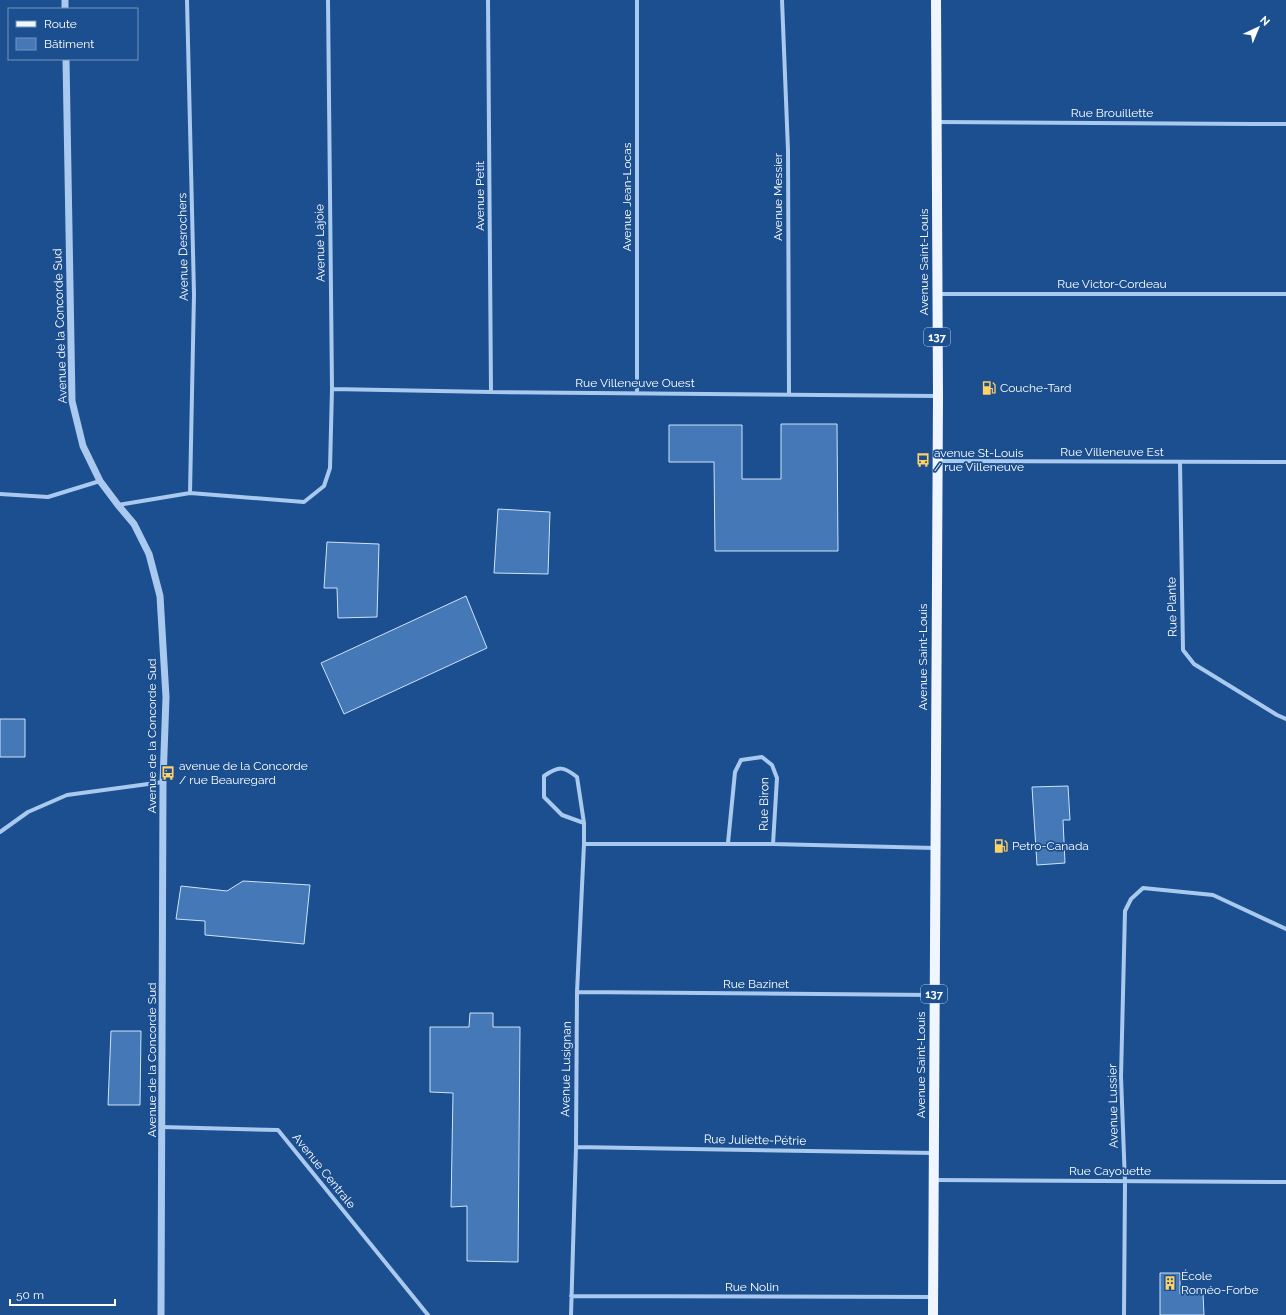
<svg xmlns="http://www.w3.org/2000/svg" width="1286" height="1315" viewBox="0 0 1286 1315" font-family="Raleway,sans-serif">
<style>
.building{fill:#4478b7;stroke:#cfe3fa}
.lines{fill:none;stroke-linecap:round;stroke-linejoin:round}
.minor{stroke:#a9c9ee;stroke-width:4}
.tertiary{stroke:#a9c9ee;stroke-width:7}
.primary{stroke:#f0f6ff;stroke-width:10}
.labels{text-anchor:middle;stroke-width:3.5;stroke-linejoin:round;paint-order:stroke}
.shield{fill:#1b4f8f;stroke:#bbcadd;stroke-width:1}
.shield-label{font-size:11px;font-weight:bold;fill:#fff}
.street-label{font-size:12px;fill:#fff;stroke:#1b4f8f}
.poi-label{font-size:12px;fill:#fff;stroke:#1b4f8f;text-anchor:start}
</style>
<rect width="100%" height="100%" fill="#1b4f8f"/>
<path class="building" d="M781 424H837L838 551H715L714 462H669V425H742V479H781Z
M498 509 550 512 548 574 494 573Z
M327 542 379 544 377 617 338 618 337 588H324Z
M466 596 487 648 344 714 321 663Z
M0 719H25V757H0Z
M1068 786 1070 820H1063L1065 863 1037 865 1032 787Z
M243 881 310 885 304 944 205 935V921L176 919 181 886 227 891Z
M470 1013H493V1027H520L518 1262 467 1261V1206L451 1207 453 1093 430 1092V1027H469Z
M111 1031H141L140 1105H108Z
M1160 1273H1180V1294H1203L1204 1315H1160Z"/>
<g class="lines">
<path class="minor" d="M187 0 194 294 190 493
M488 0 491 392
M782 0 788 150 789 394
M937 122 1252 124H1286
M938 294H1286
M332 389 491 392 937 396
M637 393V0
M938 461 1286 462
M1180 462 1183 650 1194 664 1277 715 1286 719
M0 494 48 497 100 481
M118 505 190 493 304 502 324 486 330 468 332 389 328 0
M0 832 28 812 67 795 163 782
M728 843 735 772 741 760 762 757 772 765 777 778 773 844
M584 844H773L935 848
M577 992 934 995
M162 1127 278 1130 428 1315
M576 1147 933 1153
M934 1180 1286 1182
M571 1296 933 1297
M571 1315 576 1147 577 992 584 844V823L577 777C563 766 559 766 544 776V797L562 815 584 823
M1124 1315 1125 1182 1121 1077 1125 911 1131 899 1143 888 1213 895 1286 929"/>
<path class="tertiary" d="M65 0V9
M66 59 72 401 83 446 100 481 118 505 134 524 149 554 160 596 166 697 163 782 161 1315"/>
<path class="primary" d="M933 1315 938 396 936 0"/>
</g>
<defs>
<symbol id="fuel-bare" viewBox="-9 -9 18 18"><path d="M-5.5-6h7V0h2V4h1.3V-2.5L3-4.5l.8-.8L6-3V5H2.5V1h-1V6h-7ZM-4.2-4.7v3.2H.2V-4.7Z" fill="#ffd166" stroke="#1b4f8f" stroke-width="2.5" paint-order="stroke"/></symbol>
<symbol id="bus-bare" viewBox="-9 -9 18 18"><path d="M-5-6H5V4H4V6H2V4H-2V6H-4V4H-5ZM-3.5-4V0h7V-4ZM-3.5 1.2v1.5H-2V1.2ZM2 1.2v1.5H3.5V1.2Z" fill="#ffd166" stroke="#1b4f8f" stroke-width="2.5" paint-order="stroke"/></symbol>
<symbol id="building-bare" viewBox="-9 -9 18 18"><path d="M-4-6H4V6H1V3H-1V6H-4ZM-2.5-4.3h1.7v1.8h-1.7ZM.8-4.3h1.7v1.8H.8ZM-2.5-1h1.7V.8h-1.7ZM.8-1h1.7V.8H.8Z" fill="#ffd166" stroke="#1b4f8f" stroke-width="2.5" paint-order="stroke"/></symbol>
</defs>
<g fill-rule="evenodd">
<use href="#fuel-bare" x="979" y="378" width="20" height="20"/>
<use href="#bus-bare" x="913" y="450" width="20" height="20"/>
<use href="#bus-bare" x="158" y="763" width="20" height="20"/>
<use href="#fuel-bare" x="991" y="836" width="20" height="20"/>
<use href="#building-bare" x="1160" y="1273" width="20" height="20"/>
</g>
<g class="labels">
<g class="shield">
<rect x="924" y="328" width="26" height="18" rx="3"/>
<rect x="921" y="985" width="26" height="18" rx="3"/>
</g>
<g class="shield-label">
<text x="937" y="341">137</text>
<text x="934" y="998">137</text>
</g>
<g class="street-label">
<text x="1112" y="117">Rue Brouillette</text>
<text transform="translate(480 196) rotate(-90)" y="4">Avenue Petit</text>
<text transform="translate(627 197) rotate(-90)" y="4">Avenue Jean-Locas</text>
<text transform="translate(778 197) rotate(-90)" y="4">Avenue Messier</text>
<text transform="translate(320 243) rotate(-91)" y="4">Avenue Lajoie</text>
<text transform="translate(183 247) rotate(-91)" y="4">Avenue Desrochers</text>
<text transform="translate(924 262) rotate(-90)" y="4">Avenue Saint-Louis</text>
<text x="1112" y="288">Rue Victor-Cordeau</text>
<text transform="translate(60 326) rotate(-92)" y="4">Avenue de la Concorde Sud</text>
<text x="635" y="387">Rue Villeneuve Ouest</text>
<text x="1112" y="456">Rue Villeneuve Est</text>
<text transform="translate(1172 607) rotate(-91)" y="4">Rue Plante</text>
<text transform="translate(923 657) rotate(-90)" y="4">Avenue Saint-Louis</text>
<text transform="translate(152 736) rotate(-90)" y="4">Avenue de la Concorde Sud</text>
<text transform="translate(764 804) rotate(-89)" y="4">Rue Biron</text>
<text x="756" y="988">Rue Bazinet</text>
<text transform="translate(152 1060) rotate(-90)" y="4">Avenue de la Concorde Sud</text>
<text transform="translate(921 1065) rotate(-90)" y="4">Avenue Saint-Louis</text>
<text transform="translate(566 1069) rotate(-89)" y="4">Avenue Lusignan</text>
<text transform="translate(1113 1106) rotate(-91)" y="4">Avenue Lussier</text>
<text transform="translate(755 1140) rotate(1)" y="4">Rue Juliette-Pétrie</text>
<text transform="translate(324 1171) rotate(51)" y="4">Avenue Centrale</text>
<text x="1110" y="1175">Rue Cayouette</text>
<text x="752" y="1291">Rue Nolin</text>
</g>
<g class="poi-label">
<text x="1000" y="392">Couche-Tard</text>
<text x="934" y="457">avenue St-Louis<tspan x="934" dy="14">/ rue Villeneuve</tspan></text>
<text x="179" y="770">avenue de la Concorde<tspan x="179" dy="14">/ rue Beauregard</tspan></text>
<text x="1012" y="850">Petro-Canada</text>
<text x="1181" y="1280">École<tspan x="1181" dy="14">Roméo-Forbe</tspan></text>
</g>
</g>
<rect x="8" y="8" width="130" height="52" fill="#1b4f8f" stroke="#7695bc"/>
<rect x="16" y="21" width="20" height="6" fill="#f0f6ff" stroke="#7695bc"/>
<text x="44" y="28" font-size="12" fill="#ffffff">Route</text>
<rect x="16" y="38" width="20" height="12" fill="#4478b7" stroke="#7695bc"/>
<text x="44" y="48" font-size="12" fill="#ffffff">Bâtiment</text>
<g transform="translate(1258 28) rotate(44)" stroke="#1b4f8f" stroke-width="3" paint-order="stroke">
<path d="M0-3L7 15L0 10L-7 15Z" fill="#ffffff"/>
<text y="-6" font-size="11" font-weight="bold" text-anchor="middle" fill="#ffffff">N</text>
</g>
<path d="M10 1299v6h105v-6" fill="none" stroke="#ffffff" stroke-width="2"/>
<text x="16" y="1299" font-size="12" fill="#ffffff" stroke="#1b4f8f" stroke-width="3" paint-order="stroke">50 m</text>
</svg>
